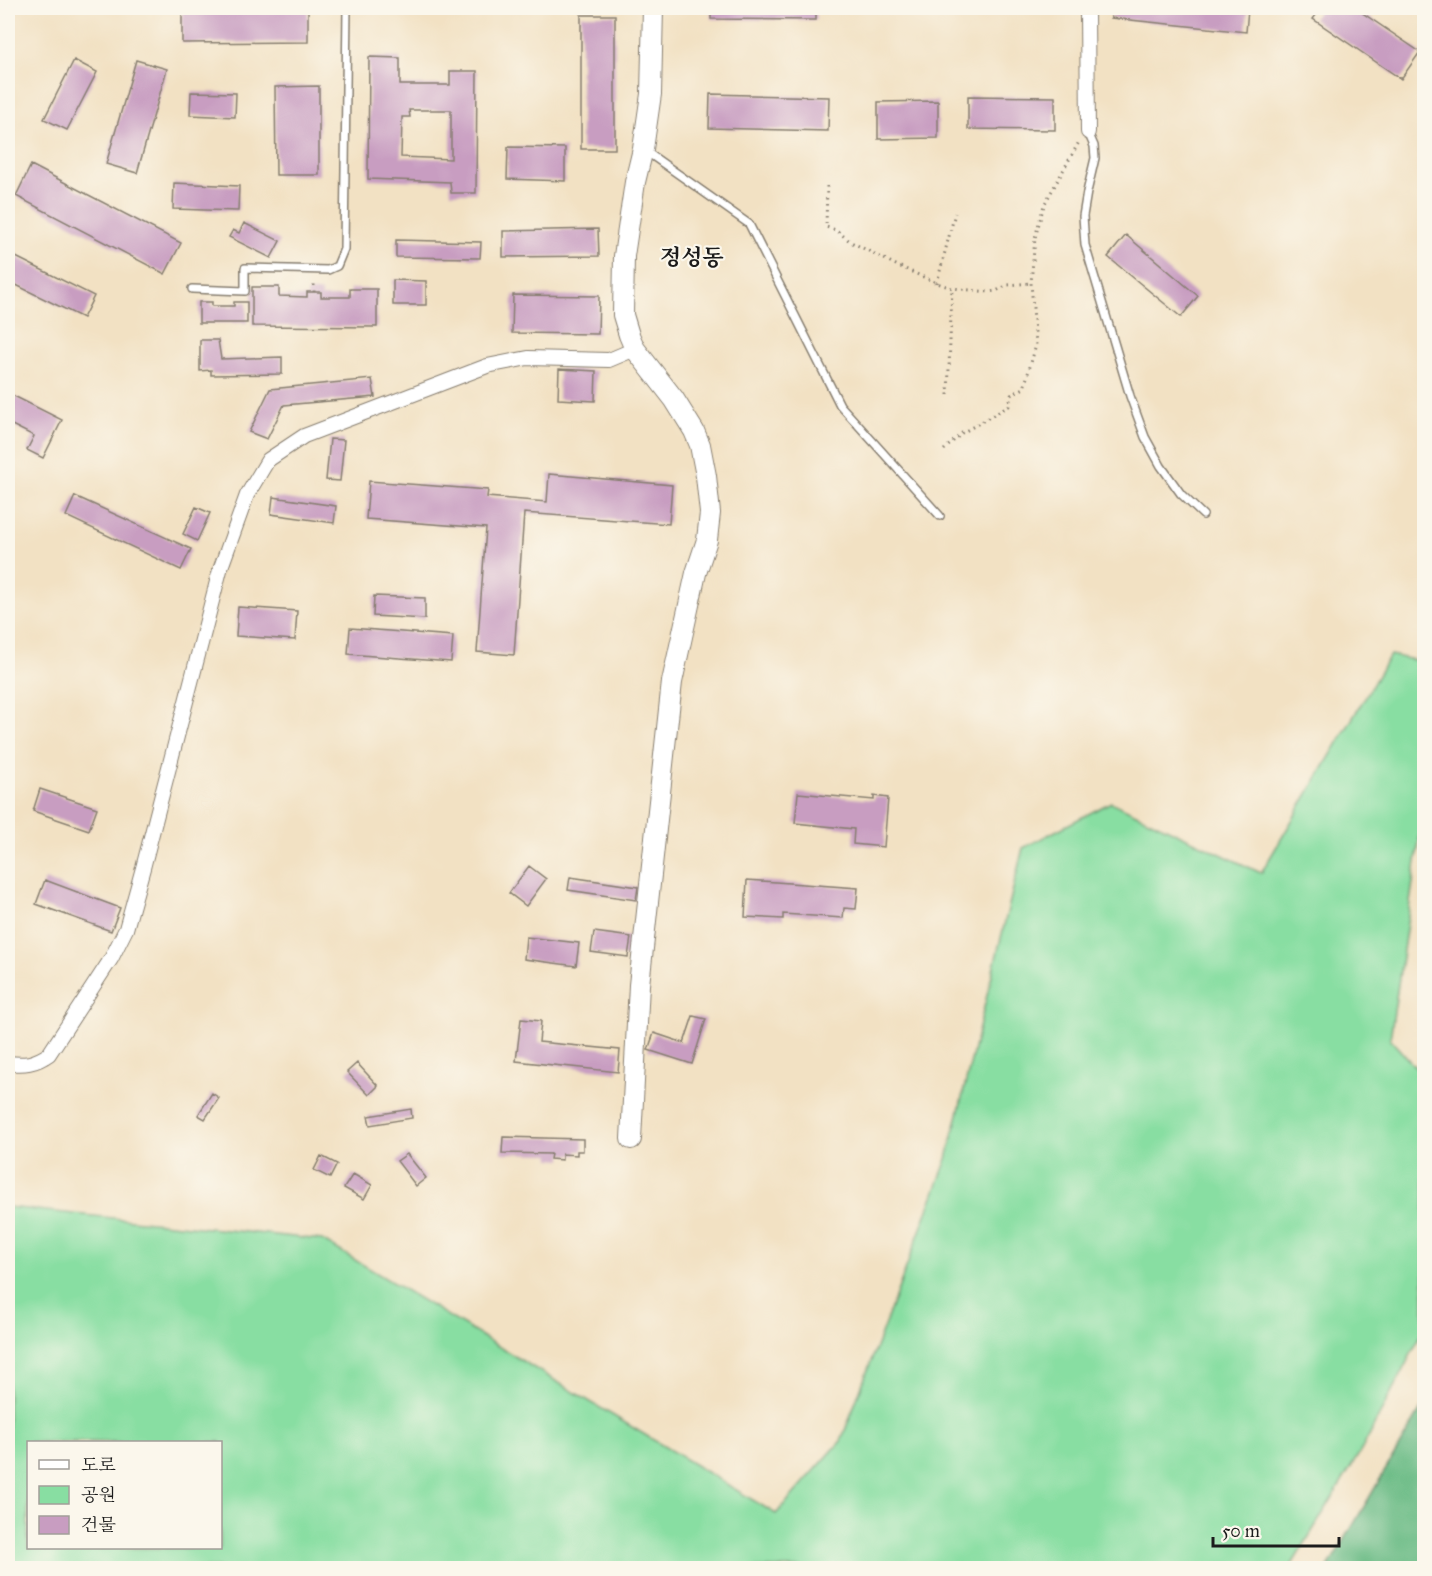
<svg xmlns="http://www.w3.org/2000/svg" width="1432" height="1576" viewBox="0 0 1432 1576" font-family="'IM FELL Great Primer','Noto Serif KR',serif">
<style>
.green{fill:#88dea2;stroke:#527d5f;stroke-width:1.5;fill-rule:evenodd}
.forest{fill:#6ebd88;stroke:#456c52;stroke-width:1.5}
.building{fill:#c89dc1;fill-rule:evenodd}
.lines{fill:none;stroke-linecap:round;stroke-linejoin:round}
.lane-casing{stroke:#877e70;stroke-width:10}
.street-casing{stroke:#877e70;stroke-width:16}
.secondary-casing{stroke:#877e70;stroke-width:22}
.path{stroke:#877e70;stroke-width:3;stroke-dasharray:1.5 4.5;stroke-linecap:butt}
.lane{stroke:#fff;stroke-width:7}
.street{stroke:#fff;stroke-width:14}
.secondary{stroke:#fff;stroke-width:20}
.labels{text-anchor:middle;stroke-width:4.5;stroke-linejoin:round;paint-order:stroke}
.neighbourhood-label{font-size:22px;font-weight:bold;fill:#1c1c1c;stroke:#fbf7ec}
</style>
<rect width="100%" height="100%" fill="#fbf7ec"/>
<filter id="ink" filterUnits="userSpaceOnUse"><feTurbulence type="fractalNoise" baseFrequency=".0167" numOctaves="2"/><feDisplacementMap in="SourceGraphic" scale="12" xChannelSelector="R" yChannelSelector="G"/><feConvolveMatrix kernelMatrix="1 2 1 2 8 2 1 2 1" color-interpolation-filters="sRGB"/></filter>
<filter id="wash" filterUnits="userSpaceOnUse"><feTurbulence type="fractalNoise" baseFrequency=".008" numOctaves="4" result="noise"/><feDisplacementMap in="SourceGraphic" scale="24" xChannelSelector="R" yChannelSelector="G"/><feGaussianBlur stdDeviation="1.35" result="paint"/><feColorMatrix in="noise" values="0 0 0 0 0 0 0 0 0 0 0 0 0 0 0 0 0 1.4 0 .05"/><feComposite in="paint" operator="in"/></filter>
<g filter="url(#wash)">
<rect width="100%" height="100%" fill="#f2e1c3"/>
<path class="green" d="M1390 655 1424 662V807L1390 1039 1424 1077V1329L1362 1449 1290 1568H8V1207L322 1240 776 1514 841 1441 947 1159 1023 848 1111 802 1261 873ZM28 1442H220V1548H28Z"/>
<path class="forest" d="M1424 1404V1568H1328Z"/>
<g id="blocks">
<path class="building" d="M182 8H308V42L182 43Z
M711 8H816V20L711 19Z
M1112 8H1232L1248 9 1246 32 1111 18Z
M1321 8H1355L1420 52 1401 79 1313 19Z
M581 15H615V149H581Z
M369 57 400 58V85H450V71H477L476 193H451L450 182 368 179ZM409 110H451V159L401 157 402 117H410Z
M74 60 97 72 67 130 44 119Z
M136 60 167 69 137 173 106 164Z
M319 86V175H276L275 87Z
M191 92 236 93 235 117 190 115Z
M710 94 829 97 828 131 709 128Z
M968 96 1055 97V130L968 129Z
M938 101V138L878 139V102Z
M508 147 565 148V181L507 179Z
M31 165 181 243 165 274 16 196Z
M174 183 239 186 238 211 173 209Z
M244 223 280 241 271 258 229 237 233 230 239 233Z
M598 229 599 256 503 257V231Z
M1126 235 1198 296 1181 317 1108 257Z
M396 240 481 242 480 258 396 257Z
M8 253 94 296 83 318 8 281Z
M393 280 426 281V305H393Z
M252 287H279V296L307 297V292H321V297H350V289H377V327L252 326Z
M513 295 599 296 598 334 512 333Z
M199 302H212V306H234V302H247V323H199Z
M200 340H218L221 359 282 357V374L211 375V370L200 371Z
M559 369 596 371 595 401 558 399Z
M372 379 375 397 284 405 267 439 249 432 270 389Z
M8 393 62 420 43 458 27 450 34 436 8 423Z
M330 439 344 440 340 481 326 480Z
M549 474 672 485 669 524 524 513 514 655 477 652 486 528 366 519 369 481 488 490 487 497 547 502Z
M75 496 191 549 181 570 66 516Z
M273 497 336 506 334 523 271 514Z
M196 507 210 513 197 541 183 534Z
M374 596 425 598V619L373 616Z
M238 607 297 611 295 640 236 636Z
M350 628 453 636 451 662 348 654Z
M40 789 97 808 89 830 33 811Z
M798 793 874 800V796L888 798 884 847 853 844 854 829 795 823Z
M529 866 546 879 526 906 509 893Z
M570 877 638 887 636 900 568 890Z
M45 880 120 908 111 931 36 904Z
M747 880 858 888 856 909 844 908 843 918 783 914V919L745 917Z
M594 932 631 937 628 957 591 952Z
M526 937 579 943 576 966 524 959Z
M693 1016 706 1019 692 1064 648 1050 654 1033 684 1043Z
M521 1019 541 1021 539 1042 620 1050 618 1072 516 1061Z
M357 1063 378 1086 369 1095 347 1072Z
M212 1093 219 1098 205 1119 198 1115Z
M411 1109 412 1118 370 1125 368 1116Z
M503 1137 583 1139V1151H577V1155L562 1154V1160L550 1159 551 1154 502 1153Z
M407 1154 426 1178 416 1186 397 1161Z
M321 1156 337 1164 330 1178 314 1170Z
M353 1174 372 1185 364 1199 344 1188Z"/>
</g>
</g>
<g filter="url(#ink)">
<use href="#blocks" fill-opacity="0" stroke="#877e70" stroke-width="1.5"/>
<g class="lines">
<defs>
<path id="lane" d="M1088 132 1094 146 1095 158 1087 192 1083 216 1085 245 1130 396 1145 437 1161 466 1181 494 1203 515
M644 150 749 224 840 405 940 516
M192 289 245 291V268L328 270 337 266 344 249 347 8"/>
<path id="street" d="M1087 8 1088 132
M8 1063C24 1065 35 1064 49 1054L111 959 126 929 143 868 220 570 247 495 268 460 304 436 487 366 528 358 609 360 635 349"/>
<path id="secondary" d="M631 1139 639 985 672 682 696 573 707 540 710 513 706 476 700 445 694 431 674 399 635 349 629 335 623 315 624 256 635 182 643 149 651 94 653 8"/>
</defs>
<use href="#lane" class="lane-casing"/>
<use href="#street" class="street-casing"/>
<use href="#secondary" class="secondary-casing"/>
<path class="path" d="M827 186 826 227 836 230 851 242 896 265 937 283 952 288 989 292 996 291 1008 285 1031 283
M937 283 955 213
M314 292V281
M948 395 952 288
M944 450 962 433 1009 406 1011 395 1024 388 1036 345 1031 283 1035 238 1044 205 1079 142"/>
<use href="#lane" class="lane"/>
<use href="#street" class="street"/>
<use href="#secondary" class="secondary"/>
</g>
</g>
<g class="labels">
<g class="neighbourhood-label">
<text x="692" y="265">정성동</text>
</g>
</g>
<rect width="1432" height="1576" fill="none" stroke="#fbf7ec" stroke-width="30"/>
<rect x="27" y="1441" width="195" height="108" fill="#fbf7ec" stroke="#a29f99" stroke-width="1.5"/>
<rect x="39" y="1460" width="30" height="9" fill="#ffffff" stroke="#a29f99" stroke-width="1.5"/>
<text x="81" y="1471" font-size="18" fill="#1c1c1c">도로</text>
<rect x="39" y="1486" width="30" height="18" fill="#88dea2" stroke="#a29f99" stroke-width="1.5"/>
<text x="81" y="1501" font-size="18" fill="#1c1c1c">공원</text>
<rect x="39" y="1516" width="30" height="18" fill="#c89dc1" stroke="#a29f99" stroke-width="1.5"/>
<text x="81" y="1531" font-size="18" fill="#1c1c1c">건물</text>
<path d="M1213 1537v9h126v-9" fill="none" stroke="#1c1c1c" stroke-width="3"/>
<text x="1222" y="1537" font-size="18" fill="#1c1c1c" stroke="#fbf7ec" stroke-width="4.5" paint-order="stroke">50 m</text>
</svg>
